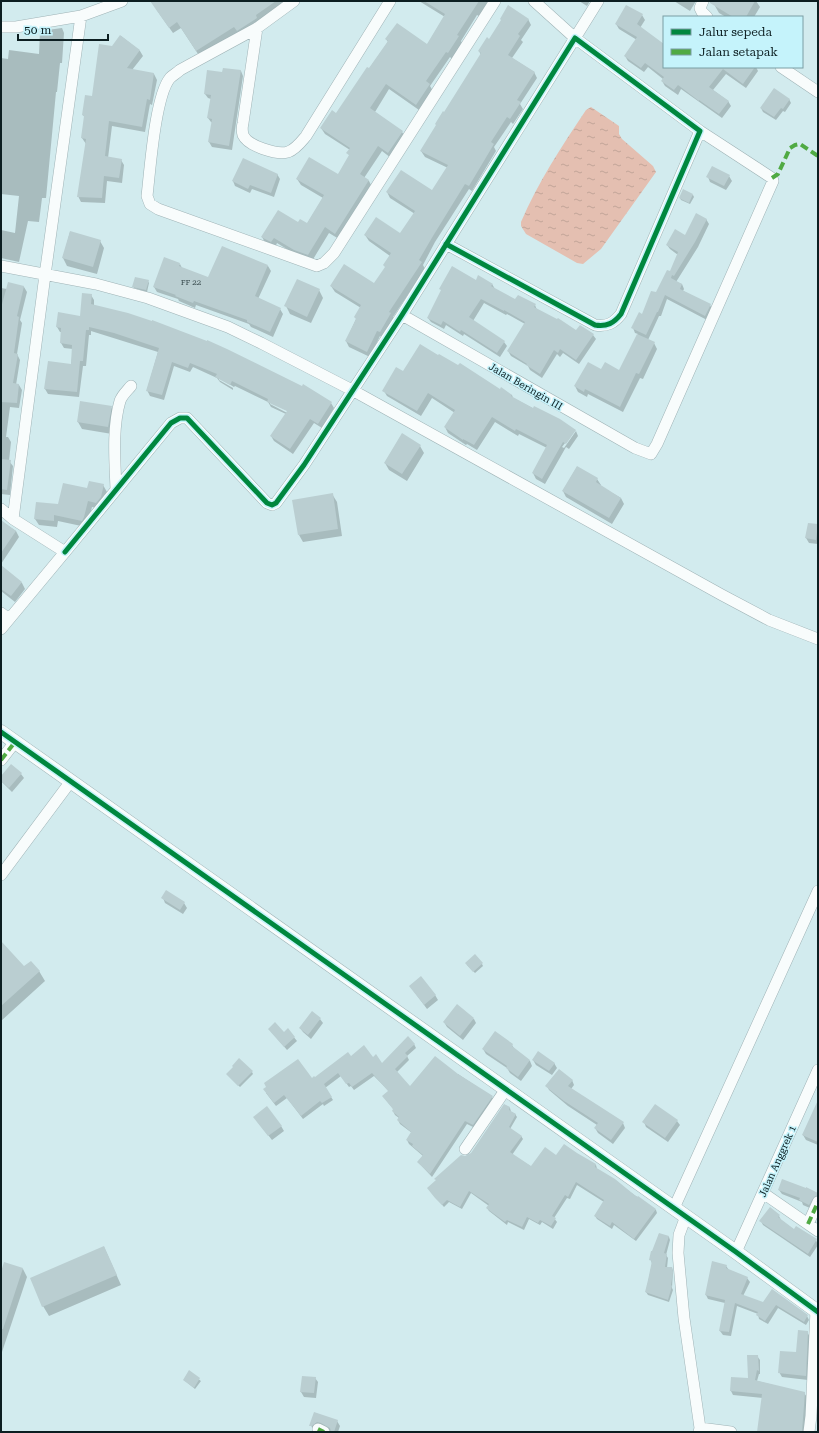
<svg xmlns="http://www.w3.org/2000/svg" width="819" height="1433" viewBox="0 0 819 1433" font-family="'Roboto Serif',serif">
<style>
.water{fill:url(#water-ripples)}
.shadow{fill:#0003;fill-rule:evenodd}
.building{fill:#baced1}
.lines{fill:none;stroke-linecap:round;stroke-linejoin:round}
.minor-casing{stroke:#9fb3b6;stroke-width:12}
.tertiary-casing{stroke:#9fb3b6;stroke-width:15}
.minor{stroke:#f8fcfc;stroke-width:11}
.tertiary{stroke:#f8fcfc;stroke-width:14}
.quiet{stroke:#50aa43;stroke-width:4;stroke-dasharray:8 4;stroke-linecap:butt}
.cycleway-casing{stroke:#c5f3fb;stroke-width:8}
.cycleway{stroke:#00873e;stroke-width:5}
.labels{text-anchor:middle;stroke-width:3;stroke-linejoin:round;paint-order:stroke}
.number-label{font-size:8px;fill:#384a4d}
.street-label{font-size:10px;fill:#0c1e21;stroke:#c5f3fb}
</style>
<defs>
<pattern id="water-ripples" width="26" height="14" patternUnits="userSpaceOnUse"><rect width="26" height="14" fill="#e4bfb1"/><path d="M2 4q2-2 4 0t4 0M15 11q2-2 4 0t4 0" fill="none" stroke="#c2a498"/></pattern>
</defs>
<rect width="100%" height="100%" fill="#d2ebee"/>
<path class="water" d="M591 107 619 126V134L622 139 653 166 656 172 601 249 583 264 577 263 526 234 521 226V222C538 182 562 146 586 110Z"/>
<path class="shadow" d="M155 1H291L200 57 181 28 173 33 156 9Z
M419 1H490L481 17 477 15 461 41 462 43 452 59 450 57 430 86 433 91 419 110 389 89 375 112 402 132 406 138 391 158 382 151 364 178 369 181 372 187 339 239 329 233 312 261 298 256 277 243 275 248 266 244 262 237 298 223 307 224 323 198 301 185 297 179 338 175 350 157 348 153 350 150 325 134 321 128 336 114 369 69 388 42 386 39 427 45 445 17Z
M579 1H590L587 6Z
M674 1H696L690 11Z
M718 1H756L760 7 754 17H726L719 13 715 6Z
M642 15 645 20 640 28 664 45V67H756L758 71 746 88 726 74 713 90 728 101 731 106 722 118 681 89 678 95 665 86 662 81 663 79 648 67 644 72 628 61 625 56 637 40 619 29 616 24Z
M528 19 531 25 521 40 523 42 512 58 534 72 537 78 520 104 523 109 513 124 511 122 494 147 496 151 472 191 469 189 435 242 423 265 425 269 393 317 394 319 383 338 380 336 370 357 349 347 346 341 361 308 335 292 331 286 374 284 386 268 390 256 369 241 365 235H401L415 214 390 198 387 192H433L448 168 425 157 421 151 481 55 479 51 489 40Z
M62 28 64 33 62 63H60L57 92H56L46 198H42L39 222 28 221 19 262 1 258V230L15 233 19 196 1 194V58L8 59 9 50 39 54 40 31Z
M121 36 140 51 143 56 132 70 154 74 157 80 152 105 150 104 145 132 112 126 108 158 121 160 124 165 122 183 107 181 105 203 81 202 78 196 86 144 82 138 85 118 83 115 93 97 112 48Z
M241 71 243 76 232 150 212 147 209 142 213 123 211 122 208 118 211 99 208 98 205 94 223 73Z
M789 99 791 103 785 112 783 111 776 120 763 112 761 108Z
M277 174 280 179 274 197 252 189 250 193 235 186 233 181Z
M729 176 732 181 726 190 710 182 708 177Z
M693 195 694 197 690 204 681 200 680 198Z
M706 219 709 224 698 247 676 282 682 284 684 289 683 291 710 305 712 309 707 320 667 299 661 316H659L648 340 654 343 657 349 643 379 640 378 623 412 588 394 587 397 578 392 575 386 601 371H620L638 334 635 333 633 328 671 273 678 255 670 249 667 245 685 237Z
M70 232 100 241 104 248 97 274 67 266 63 258Z
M180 264 182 268 208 279 268 266 271 271 258 299 280 309 283 314 273 337 251 327 249 324 196 305 195 308 179 301 178 299 157 292 154 287Z
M148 281 149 283 147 292 134 288 133 286Z
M476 281 492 284 495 289 516 301 535 305 537 310 576 332 593 335 596 339 579 364 563 353 560 357 557 354 542 378 530 370 528 366 511 356 508 351 525 324 507 314 506 315 484 303 473 321 504 342 507 346 500 357 464 334 463 336 446 325 444 329 431 322 428 318Z
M24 287 27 292 20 320 22 323 17 354 20 360 16 385H19L22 390 19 408 10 407 6 437H8L11 442 9 461 13 466 10 495 1 494V288L7 289Z
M319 290 323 298 311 323 290 314 286 306Z
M91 295 94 300V306L331 403 334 408 322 428 314 423 293 454 274 441 271 436 286 414 271 407 268 402 235 386 234 387 219 378V380L233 388V390L220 382 217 378 193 367 190 372 174 366 164 400 150 396 147 390 158 352 91 331V335H89L86 366H83L79 397 48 394 45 389 71 365 73 349 64 348 61 343 62 332H60L57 327 81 317ZM270 402 292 413 291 415 270 404Z
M404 373 500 391 512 395 513 398 575 430 562 447 564 448 576 431 578 436 569 449 566 447 545 484 536 479 533 473 547 448 519 434 518 436 495 422 477 450 467 444 466 445 448 433 445 427 455 413 432 398 421 416 387 396 384 391Z
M111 407 115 414 112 434 82 429 78 422Z
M420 446 424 453 407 481 389 470 385 463Z
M577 467 597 479 601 485 600 486 621 498 624 504 612 524 566 497 563 491Z
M103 485 107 492 104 504 100 509 92 507 88 524 86 527 58 521 57 527 39 525 35 519 59 505Z
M332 494 337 502 342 536 303 542 299 535Z
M1 521 16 531 19 537 1 564Z
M818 525V544L809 543 806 538Z
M1 566 22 583 25 589 15 602 1 591Z
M21 774 24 778 12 792 1 781V778Z
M167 892 184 903 187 908 183 914 165 903 163 898Z
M1 950 24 968 39 971 45 981 1 1021Z
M482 964 483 966 475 973 467 965Z
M413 990 435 995 438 1000 427 1009Z
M320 1019 323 1023 311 1039 303 1032 300 1028Z
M474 1019 476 1023 463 1040 447 1027 444 1022Z
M269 1029 284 1033 288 1030 297 1041 287 1050Z
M414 1044 416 1048 407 1056 409 1060 396 1073 410 1088 458 1074 492 1097 494 1100 475 1128 467 1124 432 1177 418 1162 423 1156 409 1144 407 1140 412 1133 400 1124 398 1120 399 1118 395 1115 393 1111 394 1110 383 1096 389 1091 374 1076 354 1090 351 1086 349 1087 341 1076 325 1088 333 1100 324 1106 323 1104 303 1119 287 1098 276 1106 266 1093 315 1079 351 1057 373 1058 382 1064Z
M512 1045 515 1050 530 1061 532 1066 521 1081 510 1073 507 1068 486 1054 483 1049Z
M533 1060 554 1063 557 1068 552 1075 536 1065Z
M252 1072 253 1074 240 1087 229 1076Z
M572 1080 574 1085 571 1089 623 1123 625 1128 613 1144 598 1133 595 1128 597 1125 568 1106 549 1090 547 1086Z
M818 1102V1145L806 1140 803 1135Z
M505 1105 510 1108 511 1112 515 1114 517 1117 510 1129 521 1136 523 1139 512 1155 532 1167 556 1157 596 1165 597 1169 656 1210 657 1213 636 1241 614 1225 612 1229 597 1219 595 1216 604 1202 577 1185 570 1199 567 1198 554 1218 557 1222 553 1229 542 1222 540 1225 529 1219 524 1230 508 1222 507 1225 489 1211 487 1208 489 1206 471 1193 462 1209 449 1202 444 1207 430 1191 465 1157 471 1154Z
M257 1121 281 1126 284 1131 272 1140Z
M677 1121 680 1125 668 1142 646 1127 644 1122Z
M779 1190 816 1193 818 1197 812 1209 803 1205 802 1202 782 1194Z
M779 1216 781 1220 794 1230 816 1240 818 1245 810 1257 763 1225 761 1221Z
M659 1234 669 1237 670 1240 666 1255 668 1258 667 1268H672L673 1271 672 1288 673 1290 669 1302 648 1295 646 1292 652 1264 651 1260Z
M104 1247 121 1285 49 1316 43 1306Z
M726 1266 729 1270 747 1278 750 1282 743 1296 763 1304 773 1291 807 1316 809 1320 806 1325 778 1308 768 1324 759 1319 758 1314 737 1306 731 1336 723 1335 720 1331 725 1303 708 1299 706 1295Z
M23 1269 27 1277 1 1355V1276Z
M807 1332 810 1337 808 1380 782 1377 779 1372 797 1353Z
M757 1356 760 1360V1374H759L757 1381 804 1393 807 1397 804 1432H758L763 1398 733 1395 731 1391 749 1380Z
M189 1372 201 1381 195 1389 184 1380Z
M315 1378 318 1382 316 1398 304 1397 301 1392Z
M315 1413 337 1421 340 1426 338 1432H332L324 1427 313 1430 311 1425Z"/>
<path class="building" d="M150 1H276L256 15 257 18 240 29 237 31 234 27 196 51 177 22 169 28Z
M424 1H479L457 35 459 36 448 53 446 52 426 81 430 84 416 105 386 84 370 108 403 131 388 153 378 146 360 174 369 180 335 234 325 227 308 255 294 250 274 238 271 242 261 237 278 210 298 222 300 219 307 223 324 195 296 179 309 157 338 174 349 155 346 153 350 148 320 128 332 110 336 113 367 67 369 68 388 41 385 39 397 23 427 44 445 14Z
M710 1H755L746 17H733L710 3Z
M508 5 529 19 518 34 520 36 508 55 535 72 517 100 521 102 510 119 507 117 491 142 494 144 469 186 465 184 433 236 419 260 422 262 389 312 391 313 380 332 377 331 367 352 345 341 356 319 354 317 361 305 330 286 344 264 374 283 385 267 383 265 391 253 364 235 376 217 400 233 415 211 386 192 401 170 432 190 448 165 420 151 436 125 435 124 443 111 444 112 481 53 478 51 487 37 489 39 501 20 500 19Z
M626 5 643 14 637 24 664 44V67H755L743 84 723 69 709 87 729 101 719 114 699 100V101L678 85 674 90 661 81 664 77 645 63 641 68 624 56 637 37 615 24Z
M120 35 140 50 127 68 154 73 150 100 147 99 142 127 109 121 105 156 122 159 119 178 104 176 102 198 77 197 86 139 81 138 84 116 82 115 85 95 92 96 99 44 112 46Z
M223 68 241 70 229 146 208 142 212 119 207 118 211 95 204 94 207 70 222 72Z
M774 88 790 99 783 109 781 108 774 117 760 108Z
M243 158 278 174 271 193 250 185 248 189 232 181Z
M712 166 730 175 724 186 706 177Z
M683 189 693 194 689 203 679 198Z
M696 213 707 219 695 242 674 276 672 275 671 278 682 284 680 289 711 304 705 316 665 295 658 312H657L646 335 631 328 639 312 642 314 651 291 656 292 667 270 670 271 678 252 666 245 675 229 685 235Z
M70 231 101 240 93 267 62 258Z
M222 246 268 265 255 296 281 308 270 332 247 322V320L194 301 193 303 175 296 176 295 153 287 164 257 180 263 179 266 208 277Z
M452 266 476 280 478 275 493 284 491 286 515 299 518 295 536 304 534 307 557 319 558 318 576 330 580 325 594 334 576 360 560 349 558 353 554 350 540 374 526 365 527 364 507 351 525 322 504 310V311L481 299 469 317 505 341 497 353 461 330 460 332 443 321 441 325 427 318 441 290 439 289Z
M135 277 149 280 146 290 132 287Z
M297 279 320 289 307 317 284 306Z
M8 282 24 286 17 316 19 317 14 353 18 354 13 383 19 384 17 403 1 402V308Z
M82 293 92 294 91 304 128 313 152 321V320L207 341V340L227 349 302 386 303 384 332 402 318 424 310 419 290 449 270 436 287 411 267 402 268 399 232 381 230 385 215 377 217 374 190 363 188 368 172 362 162 395 146 391 159 348 114 333 89 327V330H86L83 361H80L77 392 44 389 48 361 71 364 72 345 60 343 61 328 56 327 58 312 80 316Z
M637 334 655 342 639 374 636 373 620 407 585 389 584 392 574 386 588 362 601 369 605 362 619 370Z
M420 344 438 355 439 354 458 365 460 363 500 389 501 387 512 395 511 396 533 408 534 406 560 419 576 430 566 444 563 442 542 479 532 473 547 445 516 429 515 431 492 417 474 445 463 439V440L444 427 455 410 428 393 417 411 382 391 396 367 403 371Z
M80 401 112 406 108 427 77 422Z
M402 433 421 445 402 474 384 463Z
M1 459 11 460 7 490 1 489Z
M577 466 598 478 596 482 621 498 609 518 562 491Z
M89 481 104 484 101 497 96 503 88 501 84 517 82 521 54 515V521L34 519 36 502 58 504 63 483 87 488Z
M333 493 338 529 298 535 292 500Z
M1 520 16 531 1 553Z
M808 523 818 524 816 540 805 538Z
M1 565 22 582 11 596 1 589Z
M11 764 22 773 9 788 1 781V776Z
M166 890 185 902 180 910 161 898Z
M1 941 24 966 31 961 40 971 1 1006Z
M475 954 483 963 473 972 465 963Z
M421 976 436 995 424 1005 409 986Z
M457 1004 474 1018 460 1036 443 1022Z
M312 1011 321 1018 308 1035 299 1028Z
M275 1022 284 1032 288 1028 295 1037 284 1047 268 1029Z
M495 1031 513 1044 512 1046 530 1060 518 1077 506 1068 507 1066 482 1049Z
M408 1036 415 1044 405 1053 408 1056 395 1069 410 1086 435 1056 458 1074 493 1096 473 1125 465 1121 430 1174 417 1162 423 1155 412 1146 413 1144 406 1140 411 1132 397 1120 399 1117 392 1111 393 1109 382 1096 388 1091 372 1073 352 1087 349 1083 346 1084 338 1073 324 1084 332 1097 322 1103 320 1101 301 1116 284 1095 274 1103 263 1089 266 1087 264 1083 298 1059 312 1078 314 1076 315 1077 348 1052 351 1056 364 1045 373 1057 376 1054 382 1063Z
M538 1051 555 1063 549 1071 532 1060Z
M239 1058 253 1071 238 1086 226 1074 233 1067 232 1066Z
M559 1069 573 1080 568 1086 624 1122 611 1140 594 1128 598 1123 564 1101 545 1086Z
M818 1100V1142L802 1135Z
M504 1104 510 1107 509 1110 516 1114 509 1127 522 1136 510 1152 531 1166 545 1147 556 1155 564 1144 577 1153 596 1164 595 1167 615 1179 637 1197 638 1196 656 1209 634 1239 612 1222 610 1226 594 1216 604 1200 576 1182 568 1197 565 1195 552 1216 556 1218 551 1226 540 1220 538 1223 527 1217 522 1227 507 1220 505 1222 486 1208 489 1204 469 1191 460 1207 447 1200 442 1205 435 1198 427 1188 436 1180 434 1179 461 1155 465 1156 471 1153Z
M655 1104 678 1120 665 1138 642 1122Z
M267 1106 282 1126 268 1136 253 1117Z
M782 1179 806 1188V1187L818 1193V1195L814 1197 809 1205 799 1200 800 1198 778 1190Z
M770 1207 780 1215 778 1217 794 1229 796 1226 817 1239 808 1254 759 1221Z
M659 1233 669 1236 664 1253 667 1254 665 1267H672L673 1272 671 1285 672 1286 668 1300 645 1292 648 1280 652 1261 649 1260 651 1251H652Z
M104 1246 117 1275 42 1307 30 1278Z
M712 1261 727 1265 726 1268 748 1277 741 1294 763 1302 772 1289 808 1315 804 1322 776 1305 765 1321 756 1315 758 1312 735 1303 729 1332 719 1331 725 1300 705 1295Z
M4 1262 23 1268 3 1329H1V1272Z
M798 1330 808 1331 806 1376 778 1373 780 1351 796 1352Z
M747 1355H758L759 1371 757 1370 755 1380 805 1392 802 1432H757L762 1394 730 1391 731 1377 748 1378Z
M189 1370 200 1378 194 1388 183 1380Z
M302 1376 316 1377 314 1393 300 1392Z
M314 1412 338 1420 334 1432H331L330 1428 321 1423 317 1422 312 1426H309Z"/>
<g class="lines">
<defs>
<path id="minor" d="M294 1 257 28 180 70C177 73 173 75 170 78 155 96 150 171 147 196L150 204 158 209 317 266 324 263 334 253 495 1
M534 1 575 38 598 1
M703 1 700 8 702 12 707 17
M1 27H16L81 16 122 1
M257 28 243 123C242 127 242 131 243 135 248 146 276 155 288 152 296 149 301 142 306 136L390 1
M781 67 818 92
M1 266 96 284 148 298 228 327 261 343 352 390 722 595 769 620 818 639
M402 315 635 448 651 454 657 444 773 181 772 178 700 131
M116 489C115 462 112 428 120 401 122 395 127 391 131 386
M1 509 13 519
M65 552 171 423 180 418H187L267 503 272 505 276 503 304 465 402 315 575 38 700 131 621 314C614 323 607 327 595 325L446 244
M1 613 9 619
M1 629 65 552 13 519 45 275 81 16
M1 760 15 742
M1 875 71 781
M465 1149 506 1089
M763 1193 818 1231
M674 1208 818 891
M686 1216 679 1235 678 1253 684 1318 700 1428 699 1432
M808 1224 818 1202
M736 1252 818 1070
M700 1428 731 1432
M318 1429 324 1432
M809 1432 811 1416 816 1310"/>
<path id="tertiary" d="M1 732 736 1252 818 1312"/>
</defs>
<use href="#minor" class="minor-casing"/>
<use href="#tertiary" class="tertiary-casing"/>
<use href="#minor" class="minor"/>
<use href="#tertiary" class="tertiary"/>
<path class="quiet" d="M772 178 778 174 790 148 795 145 800 144 818 156
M1 760 15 742
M808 1224 818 1202
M318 1429 324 1432"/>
<defs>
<path id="cycleway" d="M65 552 171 423 180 418H187L267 503 272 505 276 503 304 465 402 315 575 38 700 131 621 314C614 323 607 327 595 325L446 244
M1 732 736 1252 818 1312"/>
</defs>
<use href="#cycleway" class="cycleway-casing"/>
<use href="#cycleway" class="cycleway"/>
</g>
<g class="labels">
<g class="number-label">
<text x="191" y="285">FF 22</text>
</g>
<g class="street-label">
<text transform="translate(526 386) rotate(30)" y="4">Jalan Beringin III</text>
<text transform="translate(777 1161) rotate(-66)" y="4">Jalan Anggrek 1</text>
</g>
</g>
<rect width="819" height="1433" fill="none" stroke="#0c1e21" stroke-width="4"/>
<rect x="663" y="16" width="140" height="52" fill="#c5f3fb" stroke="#7b9ea4"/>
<rect x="671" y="29" width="20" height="6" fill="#00873e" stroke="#7b9ea4"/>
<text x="699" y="36" font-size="12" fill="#0c1e21">Jalur sepeda</text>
<rect x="671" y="49" width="20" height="6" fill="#50aa43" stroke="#7b9ea4"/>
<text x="699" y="56" font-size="12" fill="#0c1e21">Jalan setapak</text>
<path d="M18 34v6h90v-6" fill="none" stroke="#0c1e21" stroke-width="2"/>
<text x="24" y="34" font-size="12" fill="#0c1e21" stroke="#c5f3fb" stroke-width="3" paint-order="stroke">50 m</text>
</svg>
